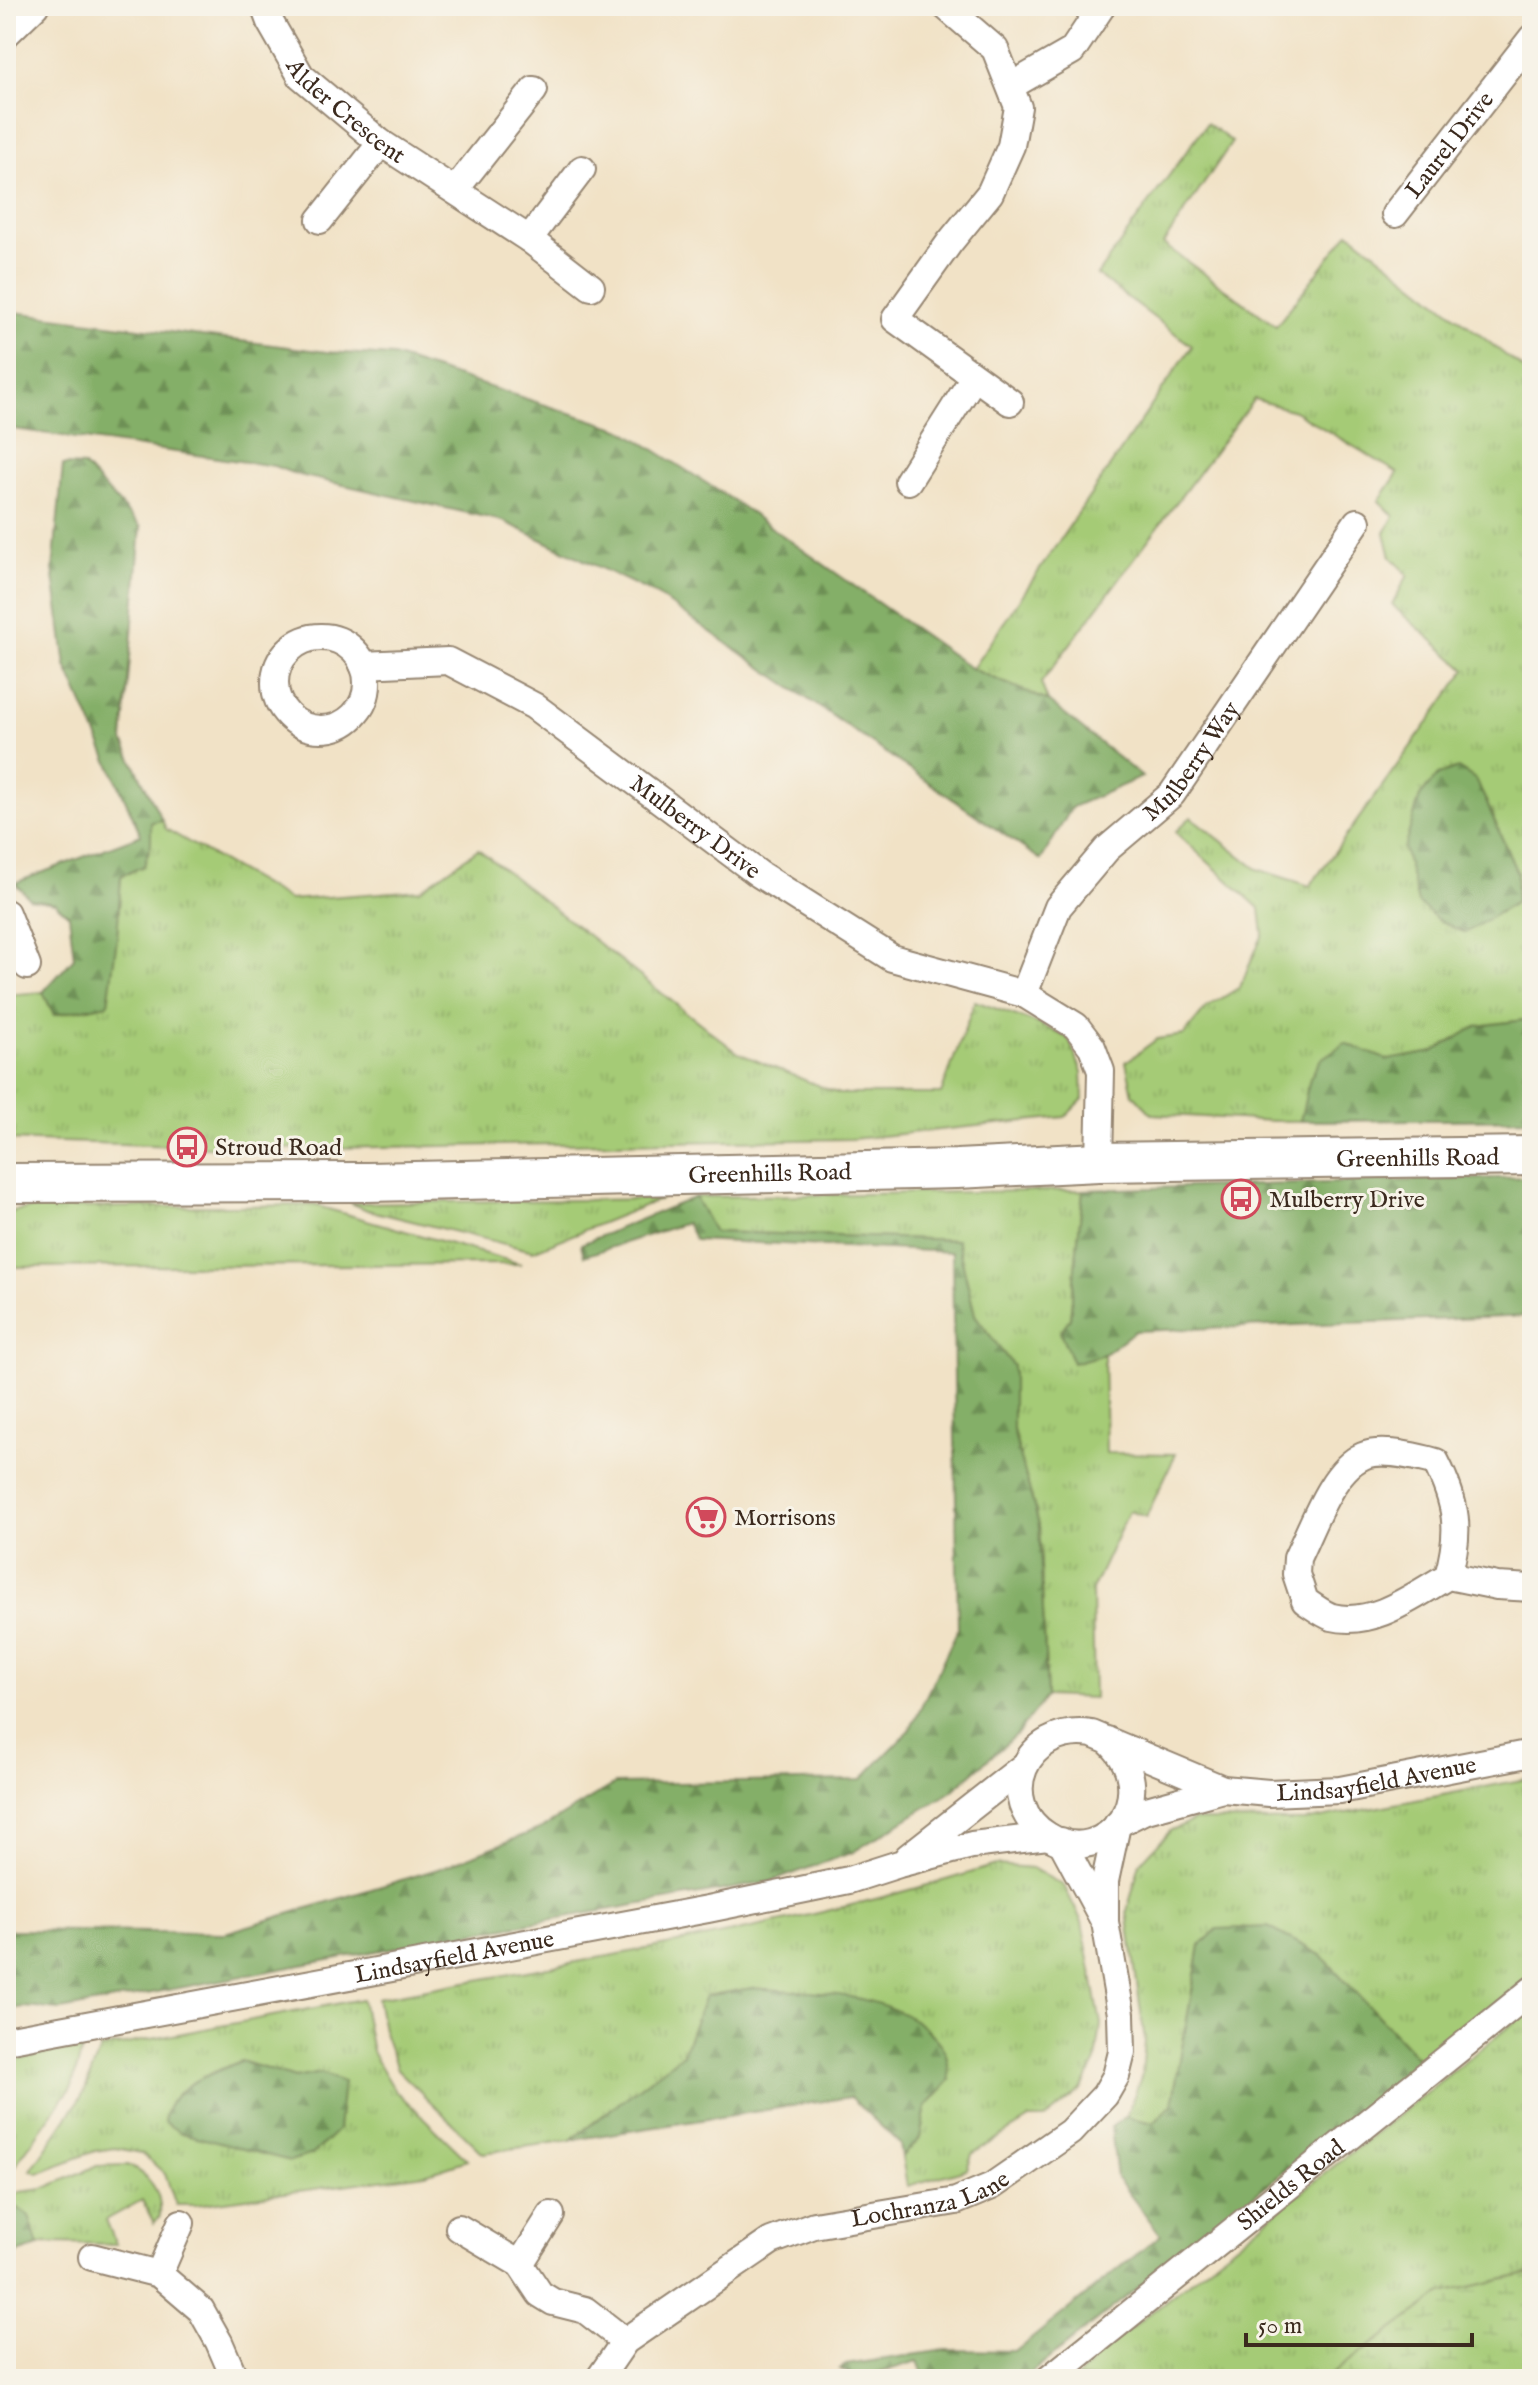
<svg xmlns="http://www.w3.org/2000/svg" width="1538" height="2385" viewBox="0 0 1538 2385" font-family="'IM FELL English',serif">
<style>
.grass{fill:url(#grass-tufts);stroke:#707a4a;stroke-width:2;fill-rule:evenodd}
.forest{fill:url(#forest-firs);stroke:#606c42;stroke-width:2}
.wetland{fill:url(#wetland-marsh);stroke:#707a4a;stroke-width:2}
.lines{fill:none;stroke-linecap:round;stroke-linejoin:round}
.street-casing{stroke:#968672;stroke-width:30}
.secondary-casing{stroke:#968672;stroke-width:42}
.street{stroke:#fff;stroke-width:26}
.secondary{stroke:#fff;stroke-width:38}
.labels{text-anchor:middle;stroke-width:6;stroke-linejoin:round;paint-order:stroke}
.street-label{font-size:24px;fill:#3b2a1e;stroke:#f7f3e8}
.poi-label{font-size:24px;fill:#3b2a1e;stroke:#f7f3e8;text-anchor:start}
</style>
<defs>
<pattern id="grass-tufts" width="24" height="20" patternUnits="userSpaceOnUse" patternTransform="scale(2)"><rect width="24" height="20" fill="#a5cb76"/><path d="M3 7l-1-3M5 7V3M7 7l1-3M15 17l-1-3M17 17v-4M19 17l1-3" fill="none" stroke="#8fae66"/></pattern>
<pattern id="forest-firs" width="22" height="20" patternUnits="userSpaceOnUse" patternTransform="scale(2)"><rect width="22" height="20" fill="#84af67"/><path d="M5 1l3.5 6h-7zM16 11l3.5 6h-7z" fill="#6d8f54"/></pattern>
<pattern id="wetland-marsh" width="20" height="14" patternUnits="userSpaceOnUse" patternTransform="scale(2)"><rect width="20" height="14" fill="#a5cb76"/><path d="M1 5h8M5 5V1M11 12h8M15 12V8" fill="none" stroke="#8fae66"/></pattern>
</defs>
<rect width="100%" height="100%" fill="#f7f3e8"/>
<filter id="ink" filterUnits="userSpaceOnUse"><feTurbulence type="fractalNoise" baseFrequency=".0125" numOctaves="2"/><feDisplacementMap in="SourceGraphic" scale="16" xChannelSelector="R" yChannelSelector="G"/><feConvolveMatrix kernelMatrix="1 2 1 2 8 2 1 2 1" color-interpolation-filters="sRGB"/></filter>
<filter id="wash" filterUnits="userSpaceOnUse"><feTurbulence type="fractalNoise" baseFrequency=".006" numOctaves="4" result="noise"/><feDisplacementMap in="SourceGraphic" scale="32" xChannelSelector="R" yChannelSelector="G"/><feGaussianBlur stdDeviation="1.8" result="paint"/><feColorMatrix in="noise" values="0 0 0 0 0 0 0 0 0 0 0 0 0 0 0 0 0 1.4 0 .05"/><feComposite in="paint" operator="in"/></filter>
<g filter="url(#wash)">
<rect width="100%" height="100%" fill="#f1e2c6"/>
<path class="grass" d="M1207 123 1232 142 1163 244 1276 326 1349 232 1532 376V1119L1273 1121 1152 1114 1133 1094 1126 1062 1157 1039 1184 1035 1206 1008 1240 987 1263 934 1260 909 1175 832 1191 817 1257 869 1310 886 1466 670 1392 605 1408 575 1391 557 1385 533 1394 516 1379 501 1398 473 1294 411 1254 399 1041 683 1048 701 972 669 1192 346 1097 275Z
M162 820 166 829 289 900 420 890 478 849 738 1053 839 1094H941L975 1001 1039 1024 1068 1038 1082 1072 1083 1099 1065 1117 852 1139 264 1149 6 1140V995L43 992 54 1015 107 1004 117 938 121 876 151 843V822Z
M1083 1190 1070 1318 1073 1362 1104 1354 1106 1453 1176 1454 1146 1517 1129 1511 1092 1590 1094 1698 1047 1696 1039 1525 1013 1430V1366L975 1315 957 1240 714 1232 695 1197Z
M661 1199 533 1251 367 1210 351 1203Z
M314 1205 521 1264 6 1267V1212L34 1208Z
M1532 1778V1975L1421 2062 1321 1955 1200 1946 1172 2105 1154 2123 1126 2117 1142 2074 1145 2041 1127 1911 1140 1863 1171 1830 1195 1820 1305 1821Z
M996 1865 1032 1868 1064 1886 1082 1922 1101 2024 1096 2061 1081 2090 1045 2119H1029L972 2154 967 2169 907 2186 902 2157 920 2138 926 2106 950 2080 705 1996 683 2054 571 2140 483 2153 397 2069 383 2030 377 1998C584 1960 795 1928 996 1865Z
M362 1999 372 2052 394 2089 467 2160 425 2174 195 2205H176L165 2174 142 2153 115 2148 95 2151 38 2173 31 2170 84 2093 100 2049ZM241 2061 295 2078 321 2073 165 2122C168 2085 212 2074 241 2061Z
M1532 2008V2273L1443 2293 1325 2379H1076L1100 2353Z
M83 2046 72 2086 6 2178V2061Z
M128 2165C150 2177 162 2190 160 2216L154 2223 142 2200 106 2220 116 2244 45 2243 38 2246 29 2216 8 2201 19 2192 43 2189 96 2166Z"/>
<path class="forest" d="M6 311 327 352 393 356 623 430 725 495 972 669 1048 701 1142 777 1072 807 1041 860 657 595 503 521 295 474 274 466 6 428Z
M63 465 84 466 141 527 123 741 162 820 151 822V843L144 866 121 876 117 938 108 1004 54 1015 43 992 74 958 69 915 55 903 30 899 15 883 141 835 66 666 53 569Z
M1458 768 1475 779 1486 801 1517 873 1516 902 1465 933 1438 920 1418 903 1404 848 1420 796 1438 775Z
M1532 1019V1119L1300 1121 1310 1078 1321 1059 1345 1043 1388 1060 1433 1052 1477 1026Z
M1532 1177V1316L1135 1331 1104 1354 1073 1363 1060 1332 1070 1318 1083 1190Z
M695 1197 714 1232 957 1240 975 1315 1013 1366V1430L1039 1525 1047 1696 1017 1734 952 1791 853 1852 770 1882 489 1930 61 2010 23 2007 6 2010V1930L225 1933 438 1869 542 1828 615 1784 861 1780 910 1730 958 1629 952 1252 695 1240 686 1223 584 1256 581 1244Z
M1268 1927 1321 1955 1421 2062 1023 2379H925L918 2361 859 2379 840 2369 846 2365 945 2350 1016 2351 1161 2235 1117 2178 1111 2127 1126 2117 1154 2123 1172 2105 1200 1946 1217 1929Z
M752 1988C814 1993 907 1990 944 2050 949 2058 948 2071 950 2080L926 2106 920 2138 902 2157 900 2144 850 2097 571 2140 683 2054 705 1996Z
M241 2061 295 2078 321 2073 343 2082 338 2130 313 2154 290 2161 181 2133 164 2122C168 2085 212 2074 241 2061Z
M8 2201 29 2216 38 2246 6 2257Z"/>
<path class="wetland" d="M1532 2273V2379H1325L1443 2293Z"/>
</g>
<g filter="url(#ink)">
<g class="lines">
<defs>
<g id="street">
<path id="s1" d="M264 6 270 22 301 76 381 143 529 239 591 287"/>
<path d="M945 6 995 49 1018 107 1011 146 990 193 950 242 895 319 1010 402"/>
<path d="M6 34 35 6"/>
<path d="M1011 86 1072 51 1102 6"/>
<path d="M455 190 534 90"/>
<path id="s2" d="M1395 214 1532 38"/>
<path d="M320 220 381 143"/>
<path d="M529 239 582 169"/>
<path d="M908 481 974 377"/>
<circle cx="321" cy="683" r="46"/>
<path id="s3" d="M363 665 448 661 534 706 759 874 892 958 1024 994 1076 1026 1092 1047 1101 1071 1099 1162"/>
<path d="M6 913 27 966"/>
<path id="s4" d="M1024 994 1058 907 1107 849 1172 794 1357 522"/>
<path d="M1448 1576C1461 1530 1457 1504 1436 1462 1418 1457 1381 1448 1363 1456 1331 1470 1312 1528 1297 1558L1296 1574 1305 1601C1313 1606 1323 1614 1332 1617 1374 1627 1413 1596 1448 1576L1497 1586 1532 1588"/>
<path id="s5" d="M1107 1740C1166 1791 1106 1871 1048 1836 993 1802 1024 1724 1092 1734L1223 1789 1269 1793 1340 1790 1532 1753"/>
<path d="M1121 1822 1143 1811 1223 1789"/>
<path d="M1061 1841 1103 1919"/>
<path d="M908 1857 1024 1766"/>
<path id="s6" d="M6 2040 708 1909 849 1880 899 1864 972 1845 1048 1836"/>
<path d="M459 2228 520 2264 540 2294 553 2302 585 2310 625 2341"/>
<path d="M92 2257 159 2274 201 2310 219 2342 235 2379"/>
<path d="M520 2264 551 2215"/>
<path d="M159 2274 181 2223"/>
<path id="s7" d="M599 2379 625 2341 771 2241 814 2225 956 2201 992 2186 1070 2132 1105 2095 1116 2076 1122 2052 1121 2014 1105 1922V1881L1117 1825"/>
<path id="s8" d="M1049 2379 1532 1990"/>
</g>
<g id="secondary">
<path id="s9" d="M6 1183 367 1182 957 1169 1099 1162 1532 1156"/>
</g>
</defs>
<use href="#street" class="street-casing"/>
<use href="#secondary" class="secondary-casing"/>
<use href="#street" class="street"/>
<use href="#secondary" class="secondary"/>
</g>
</g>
<defs>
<symbol id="bus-ring" viewBox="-11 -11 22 22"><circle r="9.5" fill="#f7f3e8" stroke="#d1495b" stroke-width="1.5"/><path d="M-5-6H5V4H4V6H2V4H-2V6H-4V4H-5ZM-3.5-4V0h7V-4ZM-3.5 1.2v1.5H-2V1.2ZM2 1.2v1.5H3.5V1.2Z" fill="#d1495b"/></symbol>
<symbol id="supermarket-ring" viewBox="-11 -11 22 22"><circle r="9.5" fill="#f7f3e8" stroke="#d1495b" stroke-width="1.5"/><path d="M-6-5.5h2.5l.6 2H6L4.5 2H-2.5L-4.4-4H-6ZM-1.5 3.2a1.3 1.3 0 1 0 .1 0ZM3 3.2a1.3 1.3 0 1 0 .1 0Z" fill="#d1495b"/></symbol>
</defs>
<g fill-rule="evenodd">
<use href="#bus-ring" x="165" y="1125" width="44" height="44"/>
<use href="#bus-ring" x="1219" y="1177" width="44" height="44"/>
<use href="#supermarket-ring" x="684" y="1495" width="44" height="44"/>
</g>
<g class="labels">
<g class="street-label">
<text dy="8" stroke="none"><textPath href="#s1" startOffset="136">Alder Crescent</textPath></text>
<text dy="8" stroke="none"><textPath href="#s2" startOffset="88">Laurel Drive</textPath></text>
<text dy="8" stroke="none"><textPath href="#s4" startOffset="292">Mulberry Way</textPath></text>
<text dy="8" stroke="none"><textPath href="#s3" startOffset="384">Mulberry Drive</textPath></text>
<text dy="8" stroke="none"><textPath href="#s9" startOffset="1412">Greenhills Road</textPath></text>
<text dy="8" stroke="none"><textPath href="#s9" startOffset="764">Greenhills Road</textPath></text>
<text dy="8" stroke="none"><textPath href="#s5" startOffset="630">Lindsayfield Avenue</textPath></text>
<text dy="8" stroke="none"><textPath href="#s6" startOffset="456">Lindsayfield Avenue</textPath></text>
<text dy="8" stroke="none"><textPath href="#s8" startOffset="310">Shields Road</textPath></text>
<text dy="8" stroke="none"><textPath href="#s7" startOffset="388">Lochranza Lane</textPath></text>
</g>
<g class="poi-label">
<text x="215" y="1155">Stroud Road</text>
<text x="1269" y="1207">Mulberry Drive</text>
<text x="734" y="1525">Morrisons</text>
</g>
</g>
<rect width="1538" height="2385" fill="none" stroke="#f7f3e8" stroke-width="32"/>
<path d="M1246 2333v12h226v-12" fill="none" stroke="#3b2a1e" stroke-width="4"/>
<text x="1258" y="2333" font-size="24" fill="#3b2a1e" stroke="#f7f3e8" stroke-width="6" paint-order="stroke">50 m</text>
</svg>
